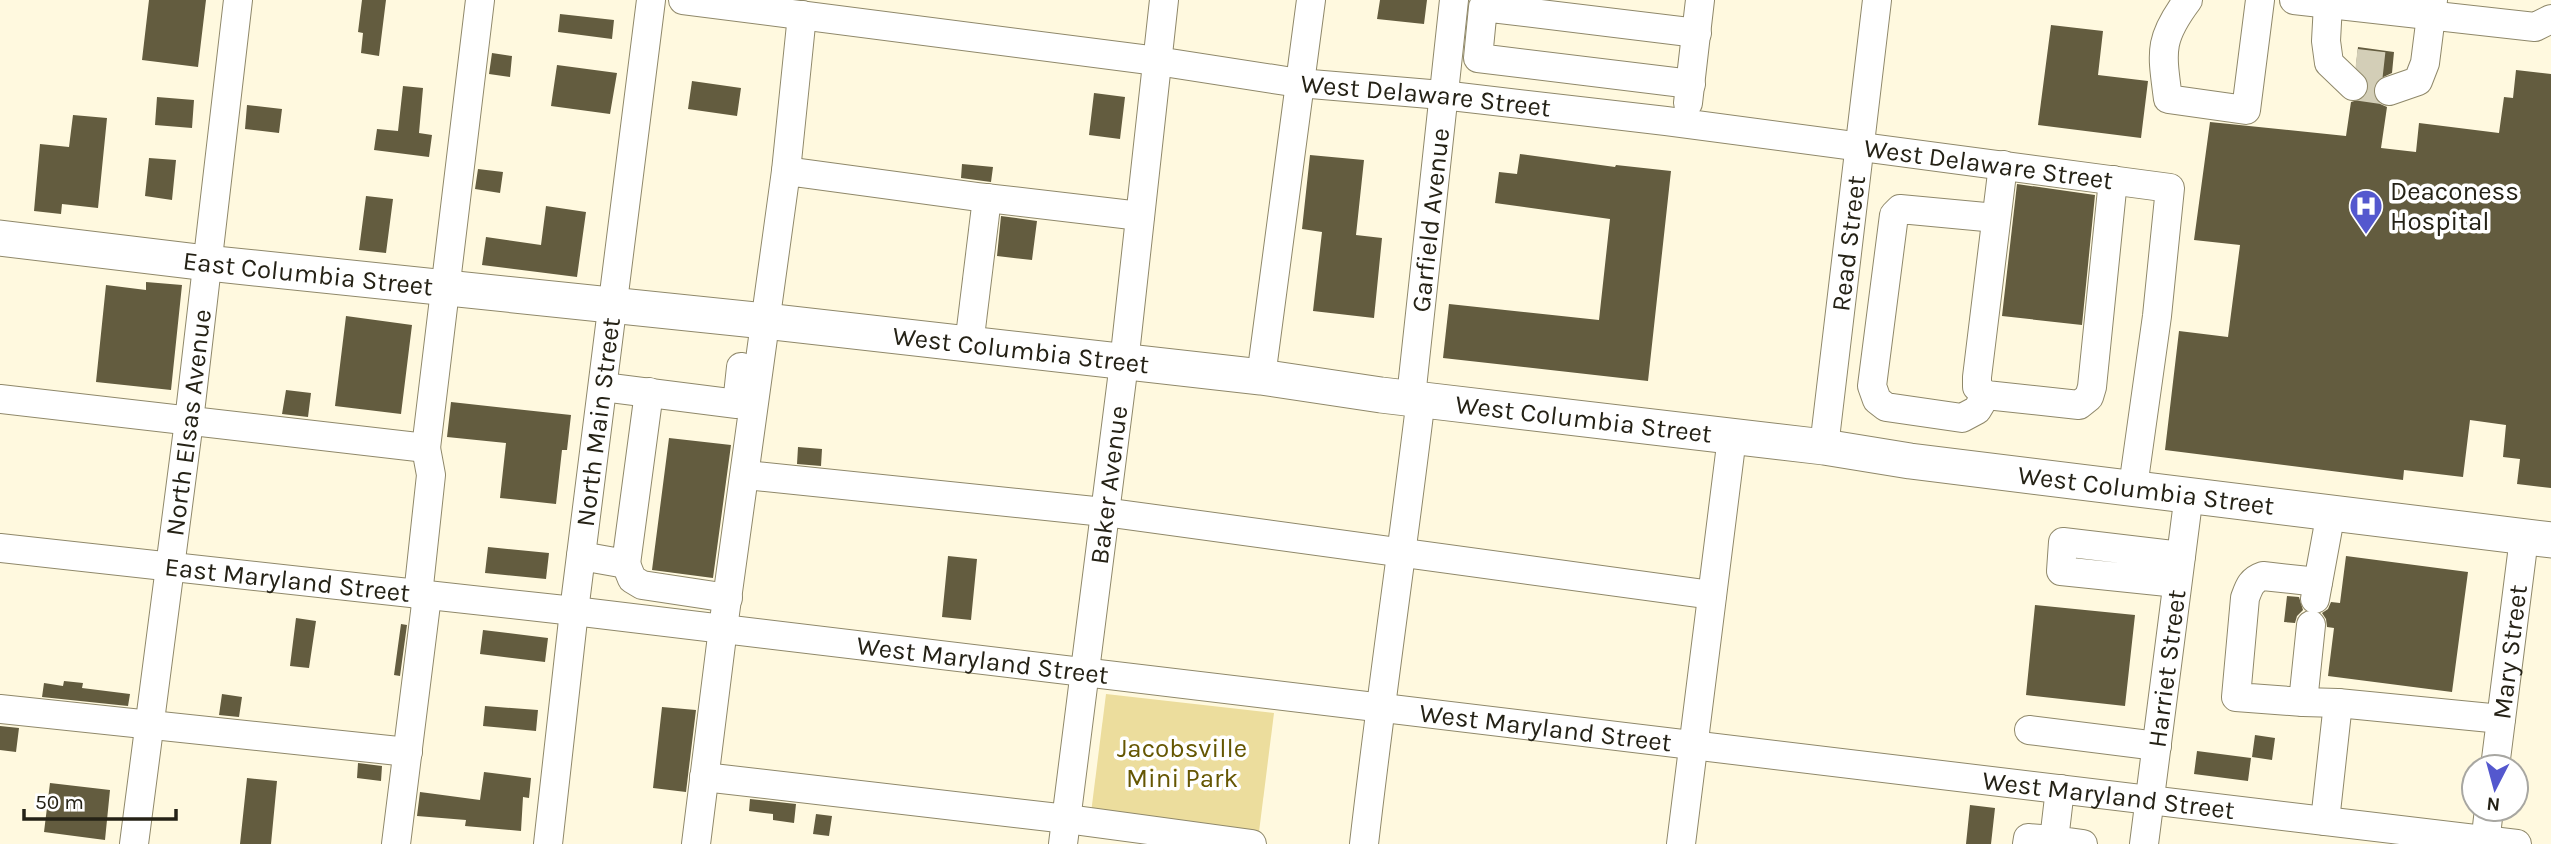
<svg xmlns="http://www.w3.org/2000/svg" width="2551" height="844" viewBox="0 0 2551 844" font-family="Karla,sans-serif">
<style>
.green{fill:#ecdd9d}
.building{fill:#635c3f}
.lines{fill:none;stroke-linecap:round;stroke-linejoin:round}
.minor-tunnel{stroke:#d3ceb7;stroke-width:28;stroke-dasharray:28 14;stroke-linecap:butt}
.minor-casing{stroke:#8f886a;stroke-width:30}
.major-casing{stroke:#8f886a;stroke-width:37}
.minor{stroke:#fff;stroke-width:28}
.major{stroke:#fff;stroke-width:35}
.labels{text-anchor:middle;stroke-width:7;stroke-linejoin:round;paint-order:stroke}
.street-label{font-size:26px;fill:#252216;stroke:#fff}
.poi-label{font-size:26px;fill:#252216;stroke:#fff;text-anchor:start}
.park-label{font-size:26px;fill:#655602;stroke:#fff}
</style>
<rect width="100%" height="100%" fill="#fff9df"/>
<path class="green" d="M1106 694 1274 713 1259 832 1091 813Z"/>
<path class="building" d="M149 0H206L198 67 142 60Z
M362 0H386L379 56 361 53 363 33 358 32Z
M1380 0H1427L1424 24 1377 19Z
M560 14 614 20 612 39 558 32Z
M2051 25 2103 31 2098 75 2148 81 2141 138 2038 125Z
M2358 47 2394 52 2392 73 2377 80 2373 89V96L2378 103 2387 107 2381 148 2416 152 2419 123 2499 133 2504 97 2513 98 2516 70 2551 74V488L2517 484 2520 459 2503 457 2506 425 2470 420 2463 477 2404 470 2403 480 2165 450 2179 331 2228 337 2240 245 2194 240 2210 122 2346 136 2351 102 2364 98 2369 89V81L2356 66Z
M492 53 512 56 510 77 489 74Z
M557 65 617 73 610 114 551 106Z
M692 81 741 88 737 116 688 109Z
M403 86 423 88 419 133 432 135 429 157 374 150 377 129 398 131Z
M1094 93 1125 97 1120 139 1089 135Z
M157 97 194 100 192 128 155 125Z
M247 105 282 109 279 133 245 129Z
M73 115 107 118 98 208 62 204 61 214 34 211 40 144 69 147Z
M1520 154 1615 167 1616 165 1671 171 1648 381 1443 358 1449 304 1599 320 1610 219 1495 203 1499 172 1517 174Z
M1310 155 1364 160 1356 235 1382 238 1374 318 1313 311 1322 232 1302 229Z
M149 158 176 160 172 200 145 196Z
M962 164 993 167 991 182 961 178Z
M478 169 503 172 500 193 475 189Z
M2017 184 2095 195 2082 325 2002 316Z
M366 196 393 199 386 253 359 250Z
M546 206 586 212 577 277 482 265 486 237 541 245Z
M1001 216 1037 221 1032 260 997 256Z
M146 282 182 285 171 390 96 382 106 285 146 290Z
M346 316 412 325 401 414 335 406Z
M286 390 311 393 308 417 282 414Z
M451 402 571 415 567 450H562L556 504 500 498 506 443 447 437Z
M669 438 731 445 713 578 652 570Z
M798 447 822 449 821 466 797 464Z
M488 547 549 553 546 579 485 573Z
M948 556 977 559 971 620 942 617Z
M2346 556 2468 572 2452 692 2328 676 2334 628 2327 627 2326 619 2322 613 2328 609 2331 602 2340 603Z
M2287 596 2299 597 2303 610 2297 616 2295 623 2284 622Z
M2035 605 2135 615 2125 706 2026 695Z
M296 618 316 621 309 668 290 666Z
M401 624 407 625 400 676 394 675Z
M483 630 548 638 545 662 480 654Z
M64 681 83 683 82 688 130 694 128 706 42 697 44 683 63 686Z
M222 694 242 697 239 717 219 715Z
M485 706 538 710 536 731 483 726Z
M662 707 696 710 686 792 653 788Z
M0 726 19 728 16 752 0 750Z
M2255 735 2275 738 2272 760 2252 757Z
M2197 751 2251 758 2248 781 2194 774Z
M358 763 382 766 381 781 357 778Z
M484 772 531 778 529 798 523 797 521 831 465 826 466 820 417 816 420 792 480 800Z
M247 778 277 781 271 844H240Z
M50 783 110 790 105 840 44 832Z
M750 799 796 804 794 823 773 820V814L749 811Z
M1970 805 1995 808 1991 844H1966Z
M816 814 832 816 829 836 813 834Z"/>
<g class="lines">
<path class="minor-tunnel" d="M2356 63 2392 67
M2353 86 2389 91"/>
<defs>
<g id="minor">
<path id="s1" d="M683 0 1157 61 1299 83 1442 95 1666 121 2170 188 2157 316 2133 487"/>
<path d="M2188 0C2158 40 2162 52 2168 99L2246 110 2260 0"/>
<path d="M2294 0 2535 27 2551 19"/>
<path d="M2328 4 2326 41 2329 63 2353 86"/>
<path d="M1691 84 1478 58 1483 7 1697 33"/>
<path d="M2389 91 2418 81 2425 63 2433 0"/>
<path d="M1688 103 1700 0"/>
<path d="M2003 165 1977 377V387L1986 395 2079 405 2089 397 2092 387 2113 180"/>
<path d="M786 171 802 15"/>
<path d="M969 345 987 198"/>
<path d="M1261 377 1311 0"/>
<path d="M603 387 737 404 741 367"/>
<path d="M1986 395 1977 410 1962 418 1886 407 1877 400 1872 386 1894 215 1900 209 1996 218"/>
<path id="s2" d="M1411 397 1454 0"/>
<path d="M0 399 426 448 480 0"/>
<path id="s3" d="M1824 447 1877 0"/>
<path d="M746 475 1104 512 1712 595"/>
<path id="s4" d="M0 548 574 611 2517 844"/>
<path d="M581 556 626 564 649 392"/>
<path d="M626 564 632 579 642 585 728 598"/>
<path d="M2177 583 2061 571 2063 542 2181 556"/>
<path d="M418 595 431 475 426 448"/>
<path d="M2315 599 2331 512"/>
<path d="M2311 625 2303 702 2338 703 2501 719"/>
<path d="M2303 702 2236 697 2245 598C2249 587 2251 580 2263 576L2318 582"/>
<path d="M0 709 408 752"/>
<path d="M2029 730 2157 746"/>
<path id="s5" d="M2495 767 2524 538"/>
<path d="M704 777 1067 819 1252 844"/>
<path d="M2060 789 2054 840 2083 844"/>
<path d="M2325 821 2338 703"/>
<path id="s6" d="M134 844 189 421 238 0"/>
<path d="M396 844 427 596"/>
<path id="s7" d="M548 844 574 611 651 0"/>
<path d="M696 844 723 628 786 171 978 197 1140 216"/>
<path id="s8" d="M1063 844 1124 363 1164 0"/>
<path d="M1364 844C1381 695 1403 547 1421 398"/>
<path d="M1681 844 1732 437"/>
<path d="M2027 844 2028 838 2054 840"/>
<path id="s9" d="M2144 844 2189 494"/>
<path d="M2485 844 2489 809"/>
</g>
<g id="major">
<path id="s10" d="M0 238 207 263 765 321 1261 377 1381 395 1824 447 1910 461 2551 540"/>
</g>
</defs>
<use href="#minor" class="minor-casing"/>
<use href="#major" class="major-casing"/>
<use href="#minor" class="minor"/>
<use href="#major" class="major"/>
</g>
<defs>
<symbol id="hospital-pin" viewBox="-11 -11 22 30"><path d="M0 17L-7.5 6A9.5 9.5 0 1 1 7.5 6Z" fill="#5458ce" stroke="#fff"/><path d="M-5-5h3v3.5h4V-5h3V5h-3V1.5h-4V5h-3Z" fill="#fff"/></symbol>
</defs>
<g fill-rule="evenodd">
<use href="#hospital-pin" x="2347" y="187" width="38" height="52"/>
</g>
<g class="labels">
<g class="street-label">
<text dy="9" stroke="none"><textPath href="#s1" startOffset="749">West Delaware Street</textPath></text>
<text dy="9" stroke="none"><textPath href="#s1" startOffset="1316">West Delaware Street</textPath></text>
<text dy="9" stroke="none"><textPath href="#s2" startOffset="178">Garfield Avenue</textPath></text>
<text dy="9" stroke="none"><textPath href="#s3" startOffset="205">Read Street</textPath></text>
<text dy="9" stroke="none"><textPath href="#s10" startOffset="310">East Columbia Street</textPath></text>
<text dy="9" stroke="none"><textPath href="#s10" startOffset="1027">West Columbia Street</textPath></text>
<text dy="9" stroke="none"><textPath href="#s10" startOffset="1594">West Columbia Street</textPath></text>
<text dy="9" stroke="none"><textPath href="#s6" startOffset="425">North Elsas Avenue</textPath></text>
<text dy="9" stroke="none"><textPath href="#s7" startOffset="425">North Main Street</textPath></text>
<text dy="9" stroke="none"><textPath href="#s8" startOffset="362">Baker Avenue</textPath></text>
<text dy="9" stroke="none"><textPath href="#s10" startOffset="2161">West Columbia Street</textPath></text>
<text dy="9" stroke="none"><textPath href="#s4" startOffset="289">East Maryland Street</textPath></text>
<text dy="9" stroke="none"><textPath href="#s5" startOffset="116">Mary Street</textPath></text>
<text dy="9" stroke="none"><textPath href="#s4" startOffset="989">West Maryland Street</textPath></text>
<text dy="9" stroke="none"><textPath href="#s9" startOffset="177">Harriet Street</textPath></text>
<text dy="9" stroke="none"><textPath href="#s4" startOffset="1556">West Maryland Street</textPath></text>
<text dy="9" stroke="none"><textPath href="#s4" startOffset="2123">West Maryland Street</textPath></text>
</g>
<g class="poi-label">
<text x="2390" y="200">Deaconess<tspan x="2390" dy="30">Hospital</tspan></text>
</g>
<g class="park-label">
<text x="1182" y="757">Jacobsville<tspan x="1182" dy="30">Mini Park</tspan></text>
</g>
</g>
<g transform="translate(2495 788) rotate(186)"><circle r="33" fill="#ffffff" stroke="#a8a7a2" stroke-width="2"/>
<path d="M0-5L12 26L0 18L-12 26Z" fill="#5458ce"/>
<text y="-10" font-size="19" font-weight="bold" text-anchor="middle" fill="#252216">N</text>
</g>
<path d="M24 809v10h152v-10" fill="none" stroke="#252216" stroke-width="3.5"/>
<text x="35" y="809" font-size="21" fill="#252216" stroke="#ffffff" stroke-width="5" paint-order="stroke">50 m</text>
</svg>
